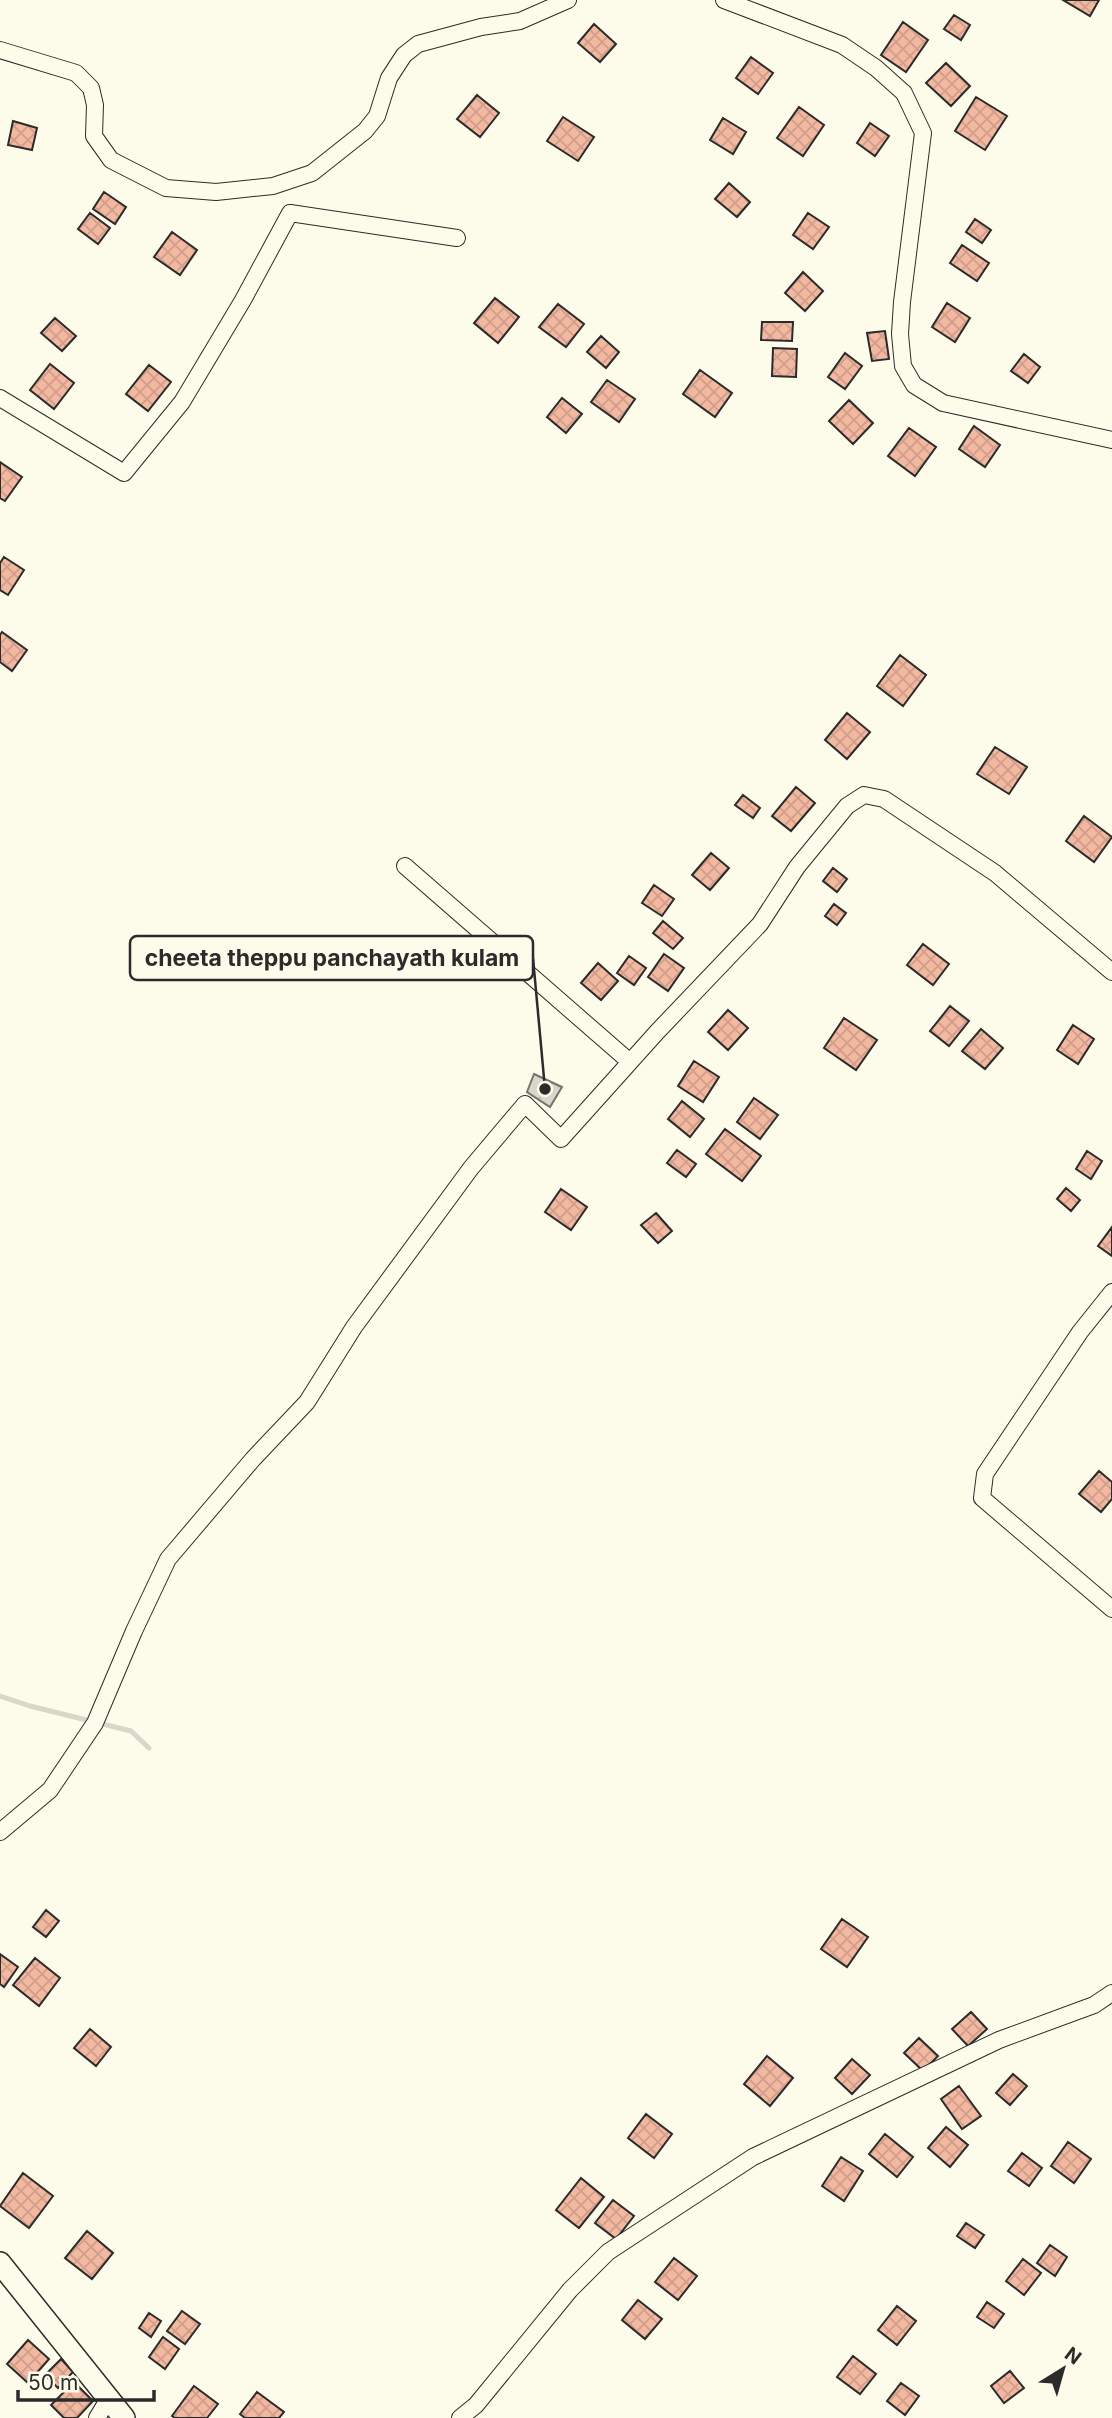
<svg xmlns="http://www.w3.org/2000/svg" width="1112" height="2418" viewBox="0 0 1112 2418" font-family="Inter,sans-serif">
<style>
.water{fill:url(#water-ripples);stroke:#74746e;stroke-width:2}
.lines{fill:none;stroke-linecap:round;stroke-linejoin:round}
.stream{stroke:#d8d7c9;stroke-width:5}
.building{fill:url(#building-cross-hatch);stroke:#2b2b2b;stroke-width:2}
.minor-casing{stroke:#2b2b2b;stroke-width:18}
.tertiary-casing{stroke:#2b2b2b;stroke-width:24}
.minor{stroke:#fdfbea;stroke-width:16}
.tertiary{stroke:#fdfbea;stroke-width:21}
.leader{fill:none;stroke:#2b2b2b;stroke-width:2.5}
.callout-dot{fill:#2b2b2b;stroke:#fdfbea;stroke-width:2.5}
.callout{fill:#fdfbea;stroke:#2b2b2b;stroke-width:2.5}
.callout-label{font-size:23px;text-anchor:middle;font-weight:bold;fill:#2b2b2b}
</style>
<defs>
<pattern id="water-ripples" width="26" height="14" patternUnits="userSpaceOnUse" patternTransform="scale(1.75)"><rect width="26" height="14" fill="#d8d7c9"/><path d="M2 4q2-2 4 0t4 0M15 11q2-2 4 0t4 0" fill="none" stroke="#bab9ad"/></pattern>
<pattern id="building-cross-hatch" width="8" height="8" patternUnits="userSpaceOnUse" patternTransform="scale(1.75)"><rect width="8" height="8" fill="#f2b8a0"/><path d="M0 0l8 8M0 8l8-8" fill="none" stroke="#d09e8a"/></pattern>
</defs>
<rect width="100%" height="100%" fill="#fdfbea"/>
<path class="water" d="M534 1074 562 1087 550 1107 527 1092Z"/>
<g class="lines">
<path class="stream" d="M0 1696 30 1706 131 1731 149 1748"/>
</g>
<path class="building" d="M1063 0H1099L1090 16Z
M954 15 970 25 961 40 944 29Z
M903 22 928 40 906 72 881 55Z
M594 24 616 44 600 62 578 43Z
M751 57 773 73 758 94 736 78Z
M946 63 970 86 951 106 926 83Z
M477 95 499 113 480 137 457 119Z
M976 97 1007 116 985 150 955 131Z
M799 107 824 125 803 156 777 138Z
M563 117 594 137 578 161 547 141Z
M723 118 746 132 733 154 710 140Z
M13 121 37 128 32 150 8 145Z
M870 123 889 136 875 156 857 143Z
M729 183 750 202 737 217 715 199Z
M104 192 126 207 115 224 93 209Z
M90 213 110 228 98 244 78 229Z
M808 213 829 227 813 249 793 235Z
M975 219 991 230 982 243 966 232Z
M172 232 197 250 180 275 154 257Z
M962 245 989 263 977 281 950 263Z
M803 272 823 291 805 311 785 293Z
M495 298 519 317 498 343 474 323Z
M947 303 970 318 955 342 932 327Z
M558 304 584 324 566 347 539 327Z
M55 318 76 336 62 351 41 333Z
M762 322H793L792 341 761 340Z
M885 331 889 359 872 361 867 333Z
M601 336 619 352 606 368 587 352Z
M773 348 797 349 796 377 772 376Z
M845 353 862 366 845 389 828 377Z
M1024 354 1040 367 1028 383 1011 371Z
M50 364 74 383 54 409 30 390Z
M149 365 171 382 148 411 126 394Z
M700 370 732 393 715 417 683 394Z
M607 380 635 399 619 422 591 402Z
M562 398 582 414 566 433 547 417Z
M849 400 873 423 853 444 829 421Z
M974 426 1000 445 985 467 959 449Z
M909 428 936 447 915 476 888 456Z
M0 462 22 477 5 501 0 498Z
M4 557 24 570 8 595 0 590V563Z
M2 632 27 650 12 671 0 662V635Z
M900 655 926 675 903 706 877 686Z
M847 713 870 732 847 759 825 740Z
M995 747 1027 767 1009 794 977 774Z
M796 787 815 803 791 831 772 816Z
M743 795 760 808 753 818 735 805Z
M1084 816 1112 837 1094 862 1066 841Z
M711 853 729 868 710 890 692 875Z
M833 868 847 879 837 892 823 881Z
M654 885 674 899 662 916 642 903Z
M834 904 846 913 837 925 825 916Z
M663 921 683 938 673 949 653 933Z
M923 944 949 964 933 985 907 965Z
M664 954 684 968 668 991 648 977Z
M629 956 646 968 634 985 617 973Z
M598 963 618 981 601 1000 581 983Z
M950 1006 969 1021 949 1046 930 1031Z
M728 1010 748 1028 728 1050 708 1032Z
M844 1018 877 1040 856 1070 824 1048Z
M1073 1025 1094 1039 1078 1064 1057 1050Z
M981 1029 1003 1048 985 1069 962 1051Z
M694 1061 719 1077 703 1102 678 1086Z
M754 1098 778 1115 760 1139 737 1122Z
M682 1101 704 1119 690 1137 668 1119Z
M725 1129 761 1156 742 1181 706 1154Z
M677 1150 696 1164 686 1177 667 1163Z
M1087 1151 1102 1161 1091 1179 1076 1169Z
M1066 1188 1080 1200 1071 1211 1057 1199Z
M561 1189 587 1207 571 1230 545 1212Z
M656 1213 672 1231 658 1243 641 1225Z
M1112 1227V1256L1098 1246Z
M1099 1471 1112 1482V1499L1101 1512 1079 1494Z
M46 1910 59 1921 46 1937 33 1927Z
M842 1919 868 1937 847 1967 821 1949Z
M0 1954 18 1967 4 1987 0 1984Z
M35 1958 60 1978 39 2006 13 1985Z
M971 2012 987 2029 968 2046 952 2029Z
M90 2029 111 2047 96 2066 74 2048Z
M919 2038 938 2056 923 2071 904 2053Z
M767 2056 793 2078 770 2106 744 2084Z
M852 2059 870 2075 852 2094 835 2078Z
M1013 2074 1027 2086 1010 2105 996 2093Z
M959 2086 981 2116 962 2129 941 2099Z
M646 2114 672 2134 654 2158 628 2138Z
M946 2127 968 2145 950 2167 928 2148Z
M885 2134 913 2157 897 2177 869 2154Z
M1068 2142 1091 2159 1074 2183 1051 2166Z
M1022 2153 1042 2168 1029 2186 1008 2171Z
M841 2157 863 2171 844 2201 822 2186Z
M23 2173 53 2196 29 2228 0 2206Z
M581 2178 604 2197 579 2228 556 2210Z
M613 2200 634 2216 616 2239 595 2223Z
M966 2223 984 2235 975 2248 957 2236Z
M87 2231 113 2253 92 2279 65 2258Z
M1050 2245 1067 2257 1055 2276 1037 2263Z
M674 2258 697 2276 678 2300 655 2282Z
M1023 2259 1041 2273 1024 2295 1006 2281Z
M638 2300 662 2319 645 2339 622 2320Z
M987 2302 1004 2314 994 2328 977 2317Z
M897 2306 916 2321 897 2345 878 2330Z
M182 2311 200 2324 185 2344 167 2331Z
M149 2313 161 2321 151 2337 139 2328Z
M163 2337 179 2349 165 2369 149 2357Z
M28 2340 49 2359 28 2383 7 2364Z
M853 2356 876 2374 860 2394 837 2377Z
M61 2359 73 2372 58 2388 45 2375Z
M1010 2371 1024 2388 1004 2403 991 2386Z
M74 2382 93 2401 77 2418H64L51 2405Z
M901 2383 919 2396 905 2415 887 2401Z
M194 2386 218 2404 207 2418H175L172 2416Z
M257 2392 284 2412 279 2418H245L240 2414Z"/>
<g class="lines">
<defs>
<path id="minor" d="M724 0 842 45 876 68 904 93 923 133 902 302 900 334 903 366 914 385 943 403 1112 440
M0 50 76 73 91 88 95 105 94 136 111 160 166 188 216 192 273 186 312 173 365 131 377 116 389 78 404 55 418 44 481 27 520 21 568 0
M0 398 124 473 182 402 243 300 290 213 457 238
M405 866 630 1062
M1112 1292 1080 1332 985 1474 982 1498 1112 1609
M0 1832 50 1790 95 1723 134 1631 168 1559 253 1459 307 1402 354 1327 471 1168 525 1104 561 1139 657 1032 760 924 797 867 847 806 864 795 884 799 995 873 1112 972
M97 2418 109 2398
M460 2418 476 2405 570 2290 608 2252 753 2157 999 2040 1094 2005 1112 1993"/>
<path id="tertiary" d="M0 2263 124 2418"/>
</defs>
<use href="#minor" class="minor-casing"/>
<use href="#tertiary" class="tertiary-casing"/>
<use href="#minor" class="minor"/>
<use href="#tertiary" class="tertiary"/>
</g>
<path class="leader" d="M545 1089L533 958"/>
<circle class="callout-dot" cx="545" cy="1089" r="7"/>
<rect class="callout" x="130" y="936" width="403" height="44" rx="7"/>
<g class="callout-label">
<text x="332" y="966">cheeta theppu panchayath kulam</text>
</g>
<g transform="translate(1063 2369) rotate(37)" stroke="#fdfbea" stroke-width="5" paint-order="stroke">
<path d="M0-5L12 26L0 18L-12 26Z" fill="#2b2b2b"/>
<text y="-10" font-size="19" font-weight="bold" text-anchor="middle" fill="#2b2b2b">N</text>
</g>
<path d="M18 2390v10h136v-10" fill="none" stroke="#2b2b2b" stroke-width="3.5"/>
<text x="28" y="2390" font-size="21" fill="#2b2b2b" stroke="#fdfbea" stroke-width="5" paint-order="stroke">50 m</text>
</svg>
